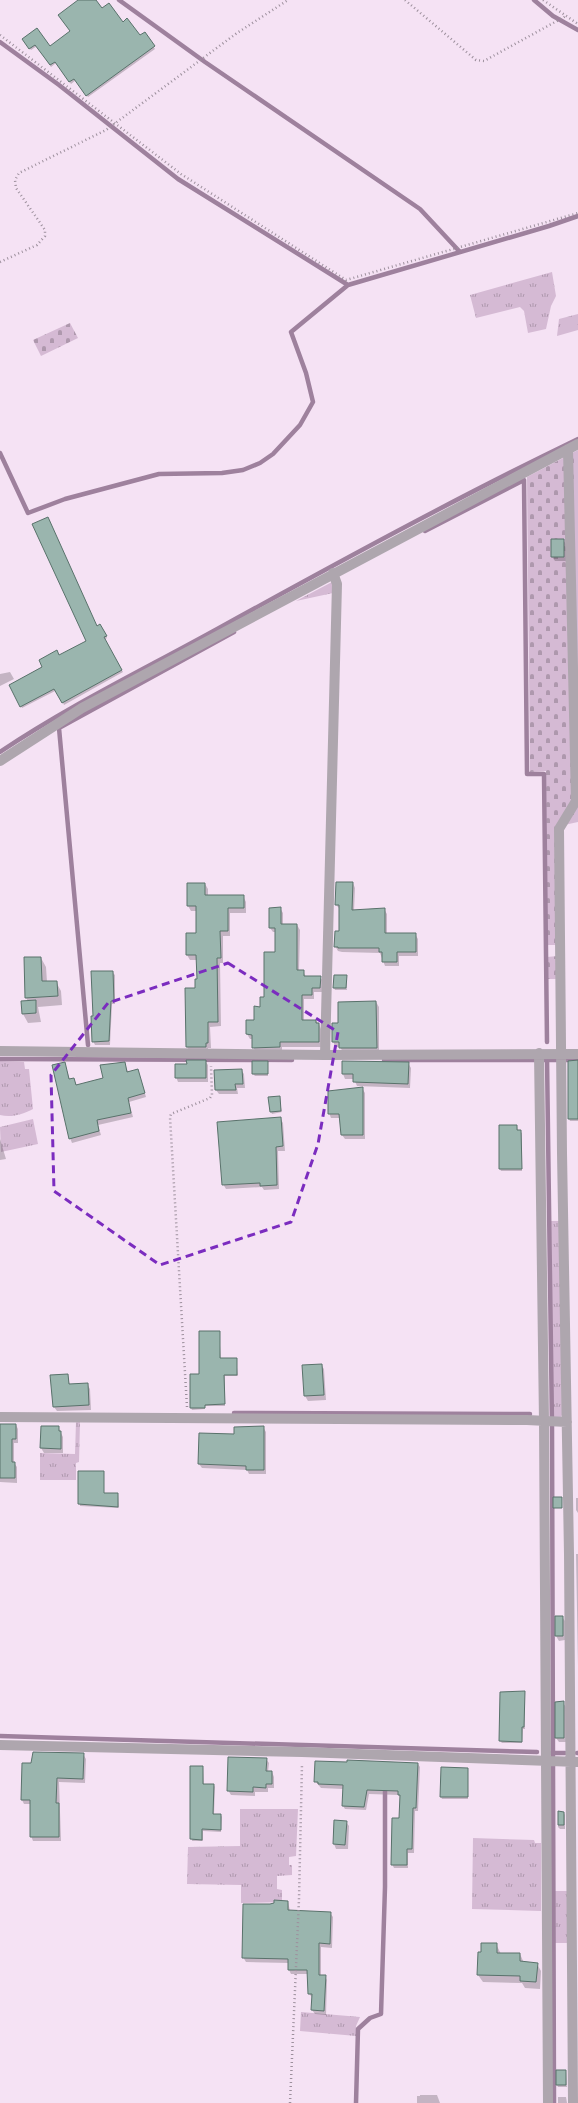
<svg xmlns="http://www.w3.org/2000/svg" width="578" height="2103" viewBox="0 0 578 2103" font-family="'Work Sans',sans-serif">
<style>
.grass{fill:url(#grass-tufts)}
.cemetery{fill:url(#cemetery-stones)}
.shadow{fill:#0003}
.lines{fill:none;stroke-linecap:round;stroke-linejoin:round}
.stream{stroke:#9e819d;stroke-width:4.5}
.building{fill:#9ab5ae;stroke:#59726b}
.path{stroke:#9d909d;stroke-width:2.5;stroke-dasharray:1 3;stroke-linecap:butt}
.street{stroke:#aea6ae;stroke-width:10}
.marked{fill:none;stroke:#7b2cbf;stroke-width:3;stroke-dasharray:8 5;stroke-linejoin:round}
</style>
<defs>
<pattern id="grass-tufts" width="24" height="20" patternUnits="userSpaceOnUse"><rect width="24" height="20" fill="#d5bad4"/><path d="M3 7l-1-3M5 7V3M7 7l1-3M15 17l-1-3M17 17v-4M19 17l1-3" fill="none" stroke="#ae98ad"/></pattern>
<pattern id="cemetery-stones" width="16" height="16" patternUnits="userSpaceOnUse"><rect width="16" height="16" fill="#d5bad4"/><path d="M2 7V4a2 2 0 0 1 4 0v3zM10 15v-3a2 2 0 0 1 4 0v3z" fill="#ae98ad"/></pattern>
</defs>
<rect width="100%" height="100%" fill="#f5e2f4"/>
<path class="grass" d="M552 272 556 296 551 306 546 329 528 333 524 311 520 307 476 318 470 295Z
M578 314V330L557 336 559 319Z
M332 582 333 593 296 601Z
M0 1061 24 1062 25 1069H29L33 1109C23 1114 12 1118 0 1115Z
M33 1119 38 1144 1 1152 0 1127Z
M551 1221H560L562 1415 560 1418 553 1419Z
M76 1422H80L79 1462 76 1463V1480H40V1453L75 1454Z
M240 1809H298L296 1856 289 1857V1865H292V1875L277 1876V1889L282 1890V1902L241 1903V1885L187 1884 188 1847 240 1846Z
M473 1838 534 1840 535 1843H541V1911L472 1909Z
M555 1891H567V1943H555Z
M301 2012 360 2017 356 2026V2036L300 2031Z"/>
<path class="cemetery" d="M70 323 78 338 41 356 33 340Z
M578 450V822L555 827 558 945H547L546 771 530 772 527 477Z
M558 956V979H548L547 957Z"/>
<path class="shadow" d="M80 0H95L102 9 140 37 144 33 155 49 88 97 76 80 71 84 56 63 51 67 37 46 31 50 25 42 50 47 71 32Z
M563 540 566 544V561H555L552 557Z
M100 626 107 638 104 640 123 672 64 705 57 690 22 708 10 685 87 641Z
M10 672 14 679 0 686V674Z
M353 883 355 888 354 911 384 909 387 914V934H415L418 939V956H399V966H385L380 953 342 952 338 951 335 946 340 932V909L336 905Z
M188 884H205L208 889V896H243L246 902V913H230V936H223V963H220L221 1026 210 1027 211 1048H208V1052H190L187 1047 198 980 197 960H190L187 955 197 934V911H191L188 906Z
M280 908 283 913V925H297L300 930 299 971H303L306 977H320L323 981 322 992H314V999H304V1021H316L319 1024 321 1029V1047H282V1052H256L253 1047V1039H250L247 1034 265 998 276 953V932H273L270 928Z
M41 958 46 967 47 982H56L61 991 62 1005 38 1007 41 1022 28 1023 23 1014 28 1001 26 998Z
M112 972 115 975V1004H112L110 1045H95L93 1041 94 1017Z
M346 976 347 990H335L334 988Z
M376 1002 379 1007V1053L343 1052 340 1047H336L333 1042V1024H340Z
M205 1061 208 1065V1082H178L176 1077 188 1065Z
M267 1062 268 1076H255L253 1074Z
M343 1062 408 1063 411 1068 410 1088 357 1086 354 1079H345L343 1074Z
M125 1063 128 1072 138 1070 146 1097 129 1102 133 1117 98 1125 101 1135 72 1143 70 1138 65 1064 70 1080 74 1079 77 1086 104 1079Z
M578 1067V1121H570L569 1119Z
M241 1070 244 1074 245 1088H237L238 1094H219L216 1090 215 1071Z
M362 1088 365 1093V1139H345L342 1135 340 1118H331L329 1113Z
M279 1097 282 1112 272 1114 271 1112Z
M280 1118 283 1123 285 1151H278L279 1189 264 1190 262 1187 226 1189 223 1184Z
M500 1126H517L518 1131 522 1133V1171H501L500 1169Z
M0 1139 6 1159 0 1160Z
M219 1332 221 1359H236L238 1376H225V1406H205V1409L192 1410 191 1408Z
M321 1365 324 1369 326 1400 308 1401 305 1396 303 1366Z
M67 1375 70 1385 87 1384 90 1389 91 1410 57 1411 54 1407Z
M0 1425H16L18 1429V1443H14V1463L17 1467V1483L0 1482Z
M58 1427 63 1437V1453H44L41 1448Z
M263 1427 266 1432V1474H249L247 1470 202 1468 199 1464 235 1435Z
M79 1472 104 1473 103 1498 118 1494 119 1508 80 1506Z
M576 1498H578V1513L576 1510Z
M576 1554H578V1667V1666Z
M562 1617 565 1621V1640L559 1641 556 1636Z
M524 1692 525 1729H523L522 1743H502L500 1741Z
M563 1703 566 1707V1742H559L556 1738Z
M83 1754 86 1759 85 1783 59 1782 61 1841H33L31 1836V1804H24L22 1800 32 1764Z
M266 1759 269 1763 268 1772H272L274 1777V1788H268V1792H255V1796L231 1795 228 1790Z
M418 1764 420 1767 418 1811H415L414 1853H408V1868H394L392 1864 400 1819 401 1799 399 1795 369 1794 366 1810 345 1809 343 1806V1789L321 1788 315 1781Z
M203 1767 204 1785H214L215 1787 214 1815H221L222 1817 221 1832 203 1831V1841H192Z
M467 1769 468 1799H442L441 1797Z
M559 1812 564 1813 565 1815V1829H560L558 1827Z
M335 1821 346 1822 349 1826 348 1849H336L334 1844Z
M288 1902 290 1911 330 1913 333 1917 332 1948 321 1947V1976H325L327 1980 326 2015 315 2014 312 2010 313 1998 309 1994 308 1974H291L289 1970V1963L246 1962 243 1957 270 1905Z
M496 1944 501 1954H520L524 1963 537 1964 541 1971 540 1989 525 1988 522 1983 483 1982 478 1975 479 1953Z
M566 2071 567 2087H558L557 2085Z
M420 2095H437L440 2103H417V2096H420Z
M558 2097H566L567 2103H558Z"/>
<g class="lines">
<path class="stream" d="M119 0 205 62 420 209 460 252
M534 0 553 16 578 30
M0 42 59 85 178 179 348 285 291 332 306 373 313 402 300 425 273 454 260 463 243 470 222 473 159 474 65 499 28 513 0 453
M348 285 549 226 578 216
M425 531 524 480 527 774H544L547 1042
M0 752C70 705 145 669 219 628 337 563 456 498 578 439
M88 1045 59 728 234 632
M547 1058 552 1425 554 2103
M0 1059 292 1060
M384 1060H578
M234 1413 530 1414
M0 1736 537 1752
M551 1753H565
M577 1753H578
M356 2103 358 2029 370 2018 381 2014 385 1887V1786"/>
</g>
<path class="building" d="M78 0H96L102 8 109 3 123 22 127 18 140 35 145 32 155 46 86 96 74 79 69 82 55 62 50 65 35 45 29 49 22 39 37 28 50 46 70 31 58 15Z
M48 517 97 626 100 624 107 636 104 637 122 670 62 703 54 689 20 707 9 685 42 667 39 660 57 650 59 655 86 641 32 524Z
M551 539H564V557H551Z
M336 882H353L352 910 385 908V933H416V952H397V962H382V952H379V948H338V947H334L335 931H339V905H335Z
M187 883H205V895H244V908H228V931H220L221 958H217L218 1022H208V1043H206V1047H186L185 988H195V979H197L196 955H186V933H196V906H187Z
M281 907V924H297V970H304V976H321L320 988H312V995H302V1020H316V1023H319V1042H280V1047L252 1048V1035L246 1034V1020H254V1006L260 1007V997H264V952H275V928H269V908Z
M24 957H41L42 981H57L58 996 25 998Z
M91 971H113L114 1001H111L109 1041 92 1042 91 1016H93Z
M334 975H347L346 988H333Z
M36 1000V1013L22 1014 21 1001Z
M376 1001 377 1048H339V1042H332V1023H338V1002Z
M186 1060H206V1078H175V1064H187Z
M578 1060V1119H568V1061Z
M252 1061H268V1074H252Z
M342 1061 409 1062 408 1084 353 1082V1074H342Z
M65 1062 69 1079 74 1078 76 1085 103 1078 100 1065 125 1062 127 1072 138 1069 145 1093 128 1098 131 1113 97 1120 99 1131 69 1139 52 1065Z
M242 1069 243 1084H235L236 1090H215L214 1070Z
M363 1087V1135H341L339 1114H328V1091Z
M280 1096 281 1111 270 1112 268 1097Z
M281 1117 283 1146 276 1147 277 1185 260 1186V1183L222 1185 217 1122Z
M499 1125H517V1130H521L522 1169H499Z
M199 1331H220V1358H237V1375H224L225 1404 205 1405V1408H190V1374H199Z
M322 1364 324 1395 304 1396 302 1365Z
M68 1374 69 1384 88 1383 89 1405 53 1407 50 1375Z
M0 1424H16V1439H12V1462H15V1478H0Z
M41 1426H59V1431H61V1449L40 1448Z
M264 1426V1470H246V1466L198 1464 199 1433 234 1434V1427Z
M78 1471H104V1493H118V1507L78 1504Z
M553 1497H562V1508H553Z
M555 1616H563V1636H555Z
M525 1691 524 1727H522V1742L499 1741 500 1692Z
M564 1701V1738H555V1702Z
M33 1752 84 1753 83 1779 57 1778 56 1803H59V1837H30V1800H21L22 1763H31Z
M228 1757 267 1758 266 1771H272V1784H266V1788L253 1787V1792L227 1791Z
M347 1760 418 1763 416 1808H413L412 1849H407V1865H391L392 1818H399L400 1795H398V1791L367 1790 364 1807 342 1806 343 1785 318 1784V1782H314L315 1761 347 1762Z
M190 1766H203V1784H214L213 1814H221V1830L202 1829V1840L190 1839Z
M441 1767 468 1768V1797H440Z
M558 1811 564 1812V1825H558Z
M334 1820 347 1821 345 1845 333 1844Z
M274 1900 288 1901V1910L331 1912 330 1944 319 1943V1975H326L324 2011 311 2010 312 1994H308L307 1970H288V1959L242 1958 243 1904H270L274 1903Z
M481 1943H497V1953H520V1961L538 1963 536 1982 520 1981V1976L477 1975 478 1952H481Z
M556 2070H566V2085H556Z"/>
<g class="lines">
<path class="path" d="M405 0 476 60 484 61 566 16
M543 0 578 24
M0 35 181 174 346 280 578 213
M0 262 37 245 45 236V230L16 188 15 180 19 173 106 130 237 33 288 0
M187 1407 170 1117 171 1114 210 1098 212 1095 211 1066
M290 2103 299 1899 302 1764"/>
<path class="street" d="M568 449 576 801 559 829 562 1153 569 1554 573 2103
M0 761 82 708 578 444
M0 1051 325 1055 578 1054
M539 1053 544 1421 548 2103
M325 1055 337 584 333 573
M0 1417 527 1420 567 1422
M0 1745 302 1752 578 1762"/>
</g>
<path class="marked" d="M228 963 338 1032 318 1144 291 1222 160 1265 54 1191 51 1075 108 1003Z"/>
</svg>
